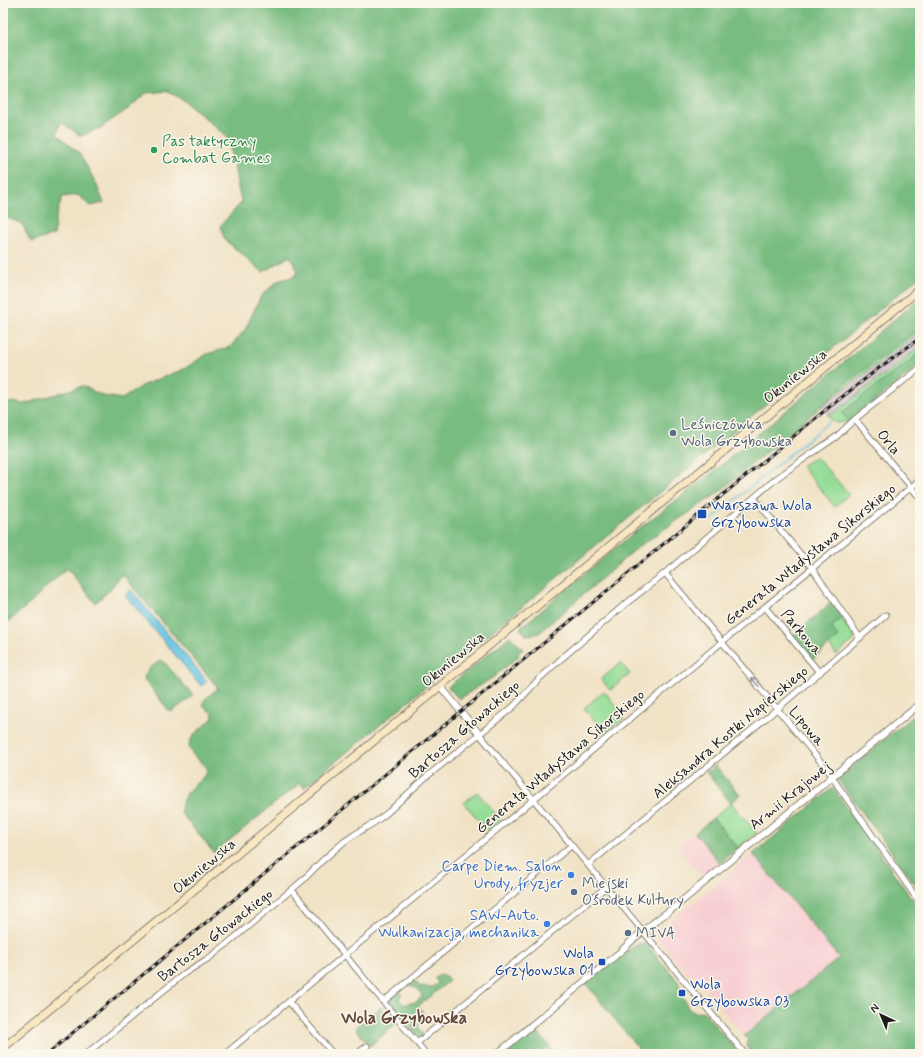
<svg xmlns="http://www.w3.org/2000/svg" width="923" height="1057" viewBox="0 0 923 1057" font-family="Mynerve,sans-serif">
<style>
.built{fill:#f7cfd2}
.industrial{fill:#d2bdc6}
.green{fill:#95dd97;stroke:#587c5a}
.forest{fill:#78bc80;stroke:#4a6c4e}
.water{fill:#63c4e1;stroke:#40707e}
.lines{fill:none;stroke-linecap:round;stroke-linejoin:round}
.stream{stroke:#63c4e1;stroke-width:1.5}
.minor-casing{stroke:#867f70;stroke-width:7}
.tertiary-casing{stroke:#867f70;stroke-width:8}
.secondary-casing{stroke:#867f70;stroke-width:9}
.minor{stroke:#fff;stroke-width:5}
.tertiary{stroke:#fff;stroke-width:6}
.secondary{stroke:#f9e7c3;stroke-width:7}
.rail-casing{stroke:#1c1c1c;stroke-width:3}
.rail{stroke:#fbf7ec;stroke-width:1.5;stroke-dasharray:4.5;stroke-linecap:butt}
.oneway{stroke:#999}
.leisure-dot{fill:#2e9e5b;stroke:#fbf7ec;stroke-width:1.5}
.service-dot{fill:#5c6f8a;stroke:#fbf7ec;stroke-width:1.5}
.transit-dot{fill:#1a4fb4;stroke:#fbf7ec;stroke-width:1.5}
.shop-dot{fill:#3f7fe0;stroke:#fbf7ec;stroke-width:1.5}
.labels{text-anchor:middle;stroke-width:3;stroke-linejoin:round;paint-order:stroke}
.leisure-label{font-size:15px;fill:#27864d;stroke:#fbf7ec;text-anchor:start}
.street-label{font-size:15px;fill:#1c1c1c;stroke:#fbf7ec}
.service-label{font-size:15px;fill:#4e5e75;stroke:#fbf7ec;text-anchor:start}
.transit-label{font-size:15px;fill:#164399;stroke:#fbf7ec;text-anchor:start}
.shop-label{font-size:15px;fill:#366cbe;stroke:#fbf7ec;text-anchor:end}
.quarter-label{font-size:17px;font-weight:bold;fill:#664b3e;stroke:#fbf7ec}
</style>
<rect width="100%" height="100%" fill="#fbf7ec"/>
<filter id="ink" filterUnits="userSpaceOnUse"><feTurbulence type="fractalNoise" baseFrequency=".025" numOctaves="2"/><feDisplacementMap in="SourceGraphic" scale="8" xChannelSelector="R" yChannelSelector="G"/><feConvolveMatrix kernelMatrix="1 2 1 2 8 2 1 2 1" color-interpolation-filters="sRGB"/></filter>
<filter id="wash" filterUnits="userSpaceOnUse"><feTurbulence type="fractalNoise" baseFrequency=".012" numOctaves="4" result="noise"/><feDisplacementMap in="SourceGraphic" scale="16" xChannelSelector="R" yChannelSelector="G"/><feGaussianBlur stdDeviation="0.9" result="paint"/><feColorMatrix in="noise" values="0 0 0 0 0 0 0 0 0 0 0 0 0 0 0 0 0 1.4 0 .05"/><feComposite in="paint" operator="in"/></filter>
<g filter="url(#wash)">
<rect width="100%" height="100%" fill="#f0e2c5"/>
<path class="built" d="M695 833 720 863 703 878 677 847Z
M753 854 839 958 744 1036 691 972 687 975 654 935Z"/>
<path class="industrial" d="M920 302V365L847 424 845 422 835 423 809 392Z"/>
<path class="green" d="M920 328V332L830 399 847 382Z
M920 347V353L896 371 847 424 845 422 835 423 828 415 832 412 834 413Z
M816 457 849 494 835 507 801 466Z
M842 618 855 637V639L836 655 829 645 838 637 831 627Z
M621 663 630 674 610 690 601 679Z
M604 691 623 715V719L605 733 584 708Z
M477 792 501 820 488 831 464 803Z
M731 803 757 833 738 848 713 818Z"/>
<path class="forest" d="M3 3H920V276L304 788 300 783 214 853 181 813C181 804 184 795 190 789 197 782 205 778 207 769 203 764 192 755 190 750 184 739 206 725 213 718V714L203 705 204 700 218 688 122 574 108 592 95 603 67 568 41 592 33 601 3 626V405L12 402 24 404 83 386 103 396 122 399 141 386 184 369 207 354 230 347 245 330 261 296 278 281 295 276 298 271 290 256 263 272 225 240 220 226 242 202 239 193 233 161 226 136 186 102 168 91 146 93 128 109 100 128 81 136 61 122 57 134 80 154 96 183 104 203 90 206 78 195 62 197 55 221 54 235 31 242 22 224 5 217H3Z
M920 298V328L847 382 830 399 718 493 638 547 539 633 526 635 520 628 632 534 712 473Z
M920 353V365L849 422 842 413 845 410Z
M832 602 842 618 831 627 839 637 812 660 792 636Z
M510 636 523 649 518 653 519 656 492 678 459 699 448 687Z
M161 660 164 662 193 695 188 700 171 712 169 711 144 679C145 670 154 665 161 660Z
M920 710V891L857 805 837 779Z
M715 765 740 795 731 803 706 772Z
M833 788 920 910V1054H752L746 1046 748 1039 744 1036 839 958 753 854Z
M713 818 738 848 720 863 695 833Z
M638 944H646L678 981 683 1000H685C687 1010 693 1015 703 1011L739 1054H633L639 1049 586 984 622 954Z
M439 975 446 976 449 981 418 1006 425 1015V1020L417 1026 423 1034V1036L420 1039 389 1002V1000L399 992 402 995 399 998C399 1001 402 1003 405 1005L410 1002 414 1003 421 998 422 994 417 988 411 986 410 983 414 980 420 987 423 986 430 988 436 985 438 983 435 978Z
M381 1007 396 1024 370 1046 355 1028Z
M534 1028 556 1054H503Z"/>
<path class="water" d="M131 590 207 681 201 686 125 595Z"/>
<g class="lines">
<path class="stream" d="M710 521 830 421"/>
</g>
</g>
<g filter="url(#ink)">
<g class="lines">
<defs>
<path id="minor" d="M855 419 920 498
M754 498 812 568 860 638
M665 573 830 773 838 786 920 903
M765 607 820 673
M480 735 745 1054
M588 865 777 709 886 615
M292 890 426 1054
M289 1002 333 1054
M383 1002 572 845
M417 1043 606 887
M86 1054 185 973 209 958 227 944 302 881 323 860 345 841 354 835 375 822 386 814 425 778 513 707 538 680 561 659 623 606 665 573 777 478 798 463 836 437 855 419 920 368
M225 1054 528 804 722 642 920 480
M357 1054 367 1046"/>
<path id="tertiary" d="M441 687 480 735
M497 1054 620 952C637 935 656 920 676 906L920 704"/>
<path id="secondary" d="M3 1048 920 289"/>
</defs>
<use href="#minor" class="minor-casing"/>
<use href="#tertiary" class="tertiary-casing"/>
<use href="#secondary" class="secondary-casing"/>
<use href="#minor" class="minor"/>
<use href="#tertiary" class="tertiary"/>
<use href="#secondary" class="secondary"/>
<defs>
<path id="rail" d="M47 1054 823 412 879 368 920 338"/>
</defs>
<use href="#rail" class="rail-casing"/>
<use href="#rail" class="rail"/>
</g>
<defs><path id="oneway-shaft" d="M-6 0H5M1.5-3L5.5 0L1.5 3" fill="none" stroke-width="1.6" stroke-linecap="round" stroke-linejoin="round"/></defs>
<use class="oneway" href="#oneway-shaft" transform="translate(755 682) rotate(-130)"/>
</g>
<circle class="leisure-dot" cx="154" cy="150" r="4"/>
<g class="service-dot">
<circle cx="673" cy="433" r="4"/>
<circle cx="574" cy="892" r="4"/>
<circle cx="628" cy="933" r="4"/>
</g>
<g class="transit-dot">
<rect x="697" y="509" width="10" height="10" rx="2"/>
<rect x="598" y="958" width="8" height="8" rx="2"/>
<rect x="678" y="989" width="8" height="8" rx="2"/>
</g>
<g class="shop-dot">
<circle cx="571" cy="875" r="4"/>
<circle cx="547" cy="924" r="4"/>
</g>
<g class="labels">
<g class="leisure-label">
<text x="162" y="146">Pas taktyczny<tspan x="162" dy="17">Combat Games</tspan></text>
</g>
<g class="street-label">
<text transform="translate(795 376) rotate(-39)" y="5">Okuniewska</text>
<text transform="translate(889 442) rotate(51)" y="5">Orla</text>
<text transform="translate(810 554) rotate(-39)" y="5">Generała Władysława Sikorskiego</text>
<text transform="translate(802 632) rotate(50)" y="5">Parkowa</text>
<text transform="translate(453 659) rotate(-40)" y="5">Okuniewska</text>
<text transform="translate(807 726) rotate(50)" y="5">Lipowa</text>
<text transform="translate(464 729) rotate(-41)" y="5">Bartosza Głowackiego</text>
<text transform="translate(730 732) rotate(-40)" y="5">Aleksandra Kostki Napierskiego</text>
<text transform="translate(560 761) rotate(-40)" y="5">Generała Władysława Sikorskiego</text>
<text transform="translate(790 795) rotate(-39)" y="5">Armii Krajowej</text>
<text transform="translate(204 866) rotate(-40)" y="5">Okuniewska</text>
<text transform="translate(215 935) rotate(-38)" y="5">Bartosza Głowackiego</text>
</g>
<g class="service-label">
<text x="681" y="429">Leśniczówka<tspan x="681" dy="17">Wola Grzybowska</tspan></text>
<text x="582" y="888">Miejski<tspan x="582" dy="17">Ośrodek Kultury</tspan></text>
<text x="636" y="938">MIVA</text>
</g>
<g class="transit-label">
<text x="711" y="510">Warszawa Wola<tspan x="711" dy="17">Grzybowska</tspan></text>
<text x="594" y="958" text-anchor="end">Wola<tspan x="594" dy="17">Grzybowska 01</tspan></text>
<text x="690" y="989">Wola<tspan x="690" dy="17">Grzybowska 03</tspan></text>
</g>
<g class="shop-label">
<text x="563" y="871">Carpe Diem. Salon<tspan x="563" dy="17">Urody, fryzjer</tspan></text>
<text x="539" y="920">SAW-Auto.<tspan x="539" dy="17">Wulkanizacja, mechanika</tspan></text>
</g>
<g class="quarter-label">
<text x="404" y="1023">Wola Grzybowska</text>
</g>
</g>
<rect width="923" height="1057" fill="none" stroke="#fbf7ec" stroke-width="16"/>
<g transform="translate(881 1015) rotate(316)" stroke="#fbf7ec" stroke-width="3" paint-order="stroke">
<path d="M0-3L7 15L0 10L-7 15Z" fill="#1c1c1c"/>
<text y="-6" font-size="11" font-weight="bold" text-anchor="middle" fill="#1c1c1c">N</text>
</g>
</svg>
